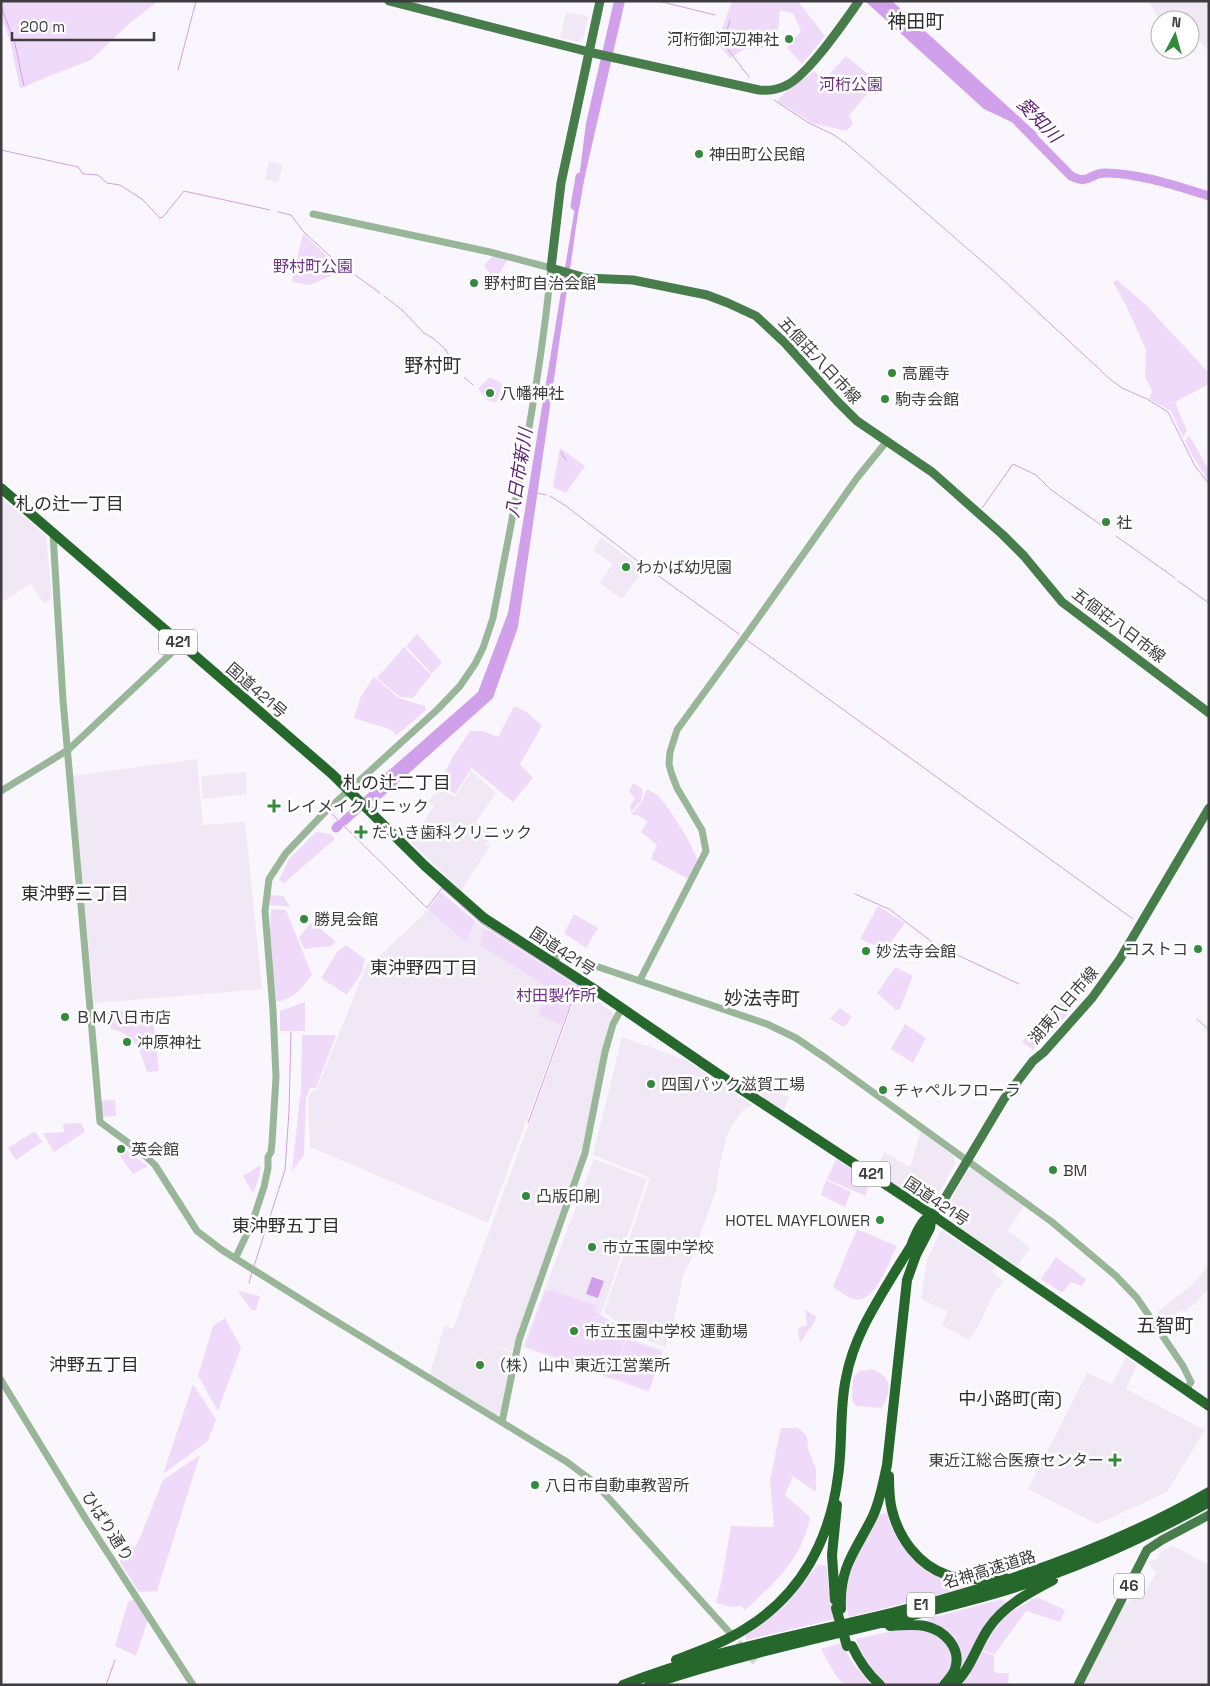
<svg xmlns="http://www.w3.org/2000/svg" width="1210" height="1686" viewBox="0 0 1210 1686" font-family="'Space Grotesk','Noto Sans JP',sans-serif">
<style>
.built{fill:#f1e8f6}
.green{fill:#efdbf9}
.water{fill:#d0a0ea}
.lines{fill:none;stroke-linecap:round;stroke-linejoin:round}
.stream{stroke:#d0a0ea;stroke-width:1}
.river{stroke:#d0a0ea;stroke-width:9}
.minor-tunnel{stroke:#d4d1d7;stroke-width:7;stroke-dasharray:7 3.5;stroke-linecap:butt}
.minor{stroke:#99b699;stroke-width:7}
.major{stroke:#477d4a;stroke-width:9}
.highway{stroke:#26682c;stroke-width:10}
.highway-bridge{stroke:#26682c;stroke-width:10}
.poi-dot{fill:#328a3a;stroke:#fff;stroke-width:2}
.labels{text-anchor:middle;stroke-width:5;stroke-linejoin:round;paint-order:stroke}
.shield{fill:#fff;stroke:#777678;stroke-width:1}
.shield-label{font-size:15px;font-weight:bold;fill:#3d3c3e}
.poi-label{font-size:16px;fill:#3d3c3e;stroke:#fff;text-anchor:start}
.park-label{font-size:16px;fill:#6d3288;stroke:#fff}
.street-label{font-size:16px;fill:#3d3c3e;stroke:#fff}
.water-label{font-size:18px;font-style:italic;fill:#5a1d73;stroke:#fff}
.neighbourhood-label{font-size:18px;fill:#302c32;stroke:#fff}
.quarter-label{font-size:19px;fill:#302c32;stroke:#fff}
</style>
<rect width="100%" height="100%" fill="#faf6fd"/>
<path class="built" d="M1149 1H1209V50L1190 33V20H1160V22Z
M566 12 588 16 584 37 579 42 560 38Z
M269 161 283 165 278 183 265 179Z
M1 497 46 536 52 598 44 604 31 584 4 601 1 597Z
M601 537 644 570 622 599 599 583 613 564 593 550Z
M197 759 203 825 245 822 262 989 94 1003 73 776Z
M471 771 496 793 476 822 493 832 486 844 490 846 461 891 411 842 434 806 429 801 438 788 455 797Z
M246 772 247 794 203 799 201 776Z
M441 892 481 926 577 986 488 1223 310 1147 308 1099 310 1094 317 1088 367 964 385 951 428 910Z
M579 988 614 1014 608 1025 583 1145 512 1351 479 1339 513 1353 501 1413 497 1415 430 1374 444 1326 453 1329Z
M622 1037 686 1060 752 1105 742 1111 728 1132 720 1163 716 1191 693 1255 683 1276 674 1320 665 1347 620 1331 617 1322 604 1312 650 1178 593 1155Z
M762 1086 789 1097 783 1112 761 1096Z
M921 1130 953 1156 955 1164 935 1200 926 1204 876 1173 884 1152 910 1167Z
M594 1159 647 1179 601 1315 617 1325 619 1335 663 1350 648 1392 523 1347Z
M973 1168 1025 1204 1008 1230 1030 1248 1017 1267 948 1219 947 1209 966 1171Z
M941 1230 996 1267 992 1272 1004 1281 995 1291 977 1329 969 1340 942 1325 947 1311 921 1299 927 1260Z
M1209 1265V1288L1196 1303 1184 1312 1182 1310 1158 1326 1152 1317 1158 1314 1157 1312 1191 1286Z
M1126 1357 1137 1365 1126 1389 1205 1430 1167 1492 1097 1524 1028 1489 1087 1373 1112 1384Z
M1173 1546 1209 1565V1685H1078L1120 1600 1128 1603 1136 1592 1143 1595 1156 1573 1148 1562 1159 1558 1158 1554Z"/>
<path class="green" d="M1 1H158L131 22 91 60 42 79 20 89 10 41 1 16Z
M732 1H798L825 36 802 64 787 48 801 31 793 13 780 11 777 39 763 38V48L745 49 730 58 717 43Z
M846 56 878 82 849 115 853 123 847 131 812 123 777 101C788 88 801 81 814 71L824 80Z
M303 233 342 271 310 285 292 282Z
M493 255 508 260 494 281 497 283 491 291 486 287 489 272 484 266Z
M1117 280 1145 304 1209 373V384L1175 402 1187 431 1183 437 1171 411 1149 399 1152 391 1145 377 1146 350 1126 305 1113 282Z
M490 377 503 384 496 403 487 400 478 389Z
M1189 435 1209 470V482L1193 457 1185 441Z
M560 448 585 466 566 493 553 487Z
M417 634 442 662 432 674 406 646Z
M404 647 431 675 413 698 400 697 377 678Z
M374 677 399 698 425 706 426 710 397 735 389 729 354 718 361 696Z
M514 706 527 712 542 726 520 764 533 778 513 802 468 765 471 769 455 794 438 786 452 758 470 731H483L498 737Z
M633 783 643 789 641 801 631 812 630 805 635 799 629 791Z
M647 789 659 796 671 812 690 843 699 863 690 880 651 859 657 845 641 832 647 822 638 815H631L642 802Z
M316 832 331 834 335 839 284 883 279 880 289 859Z
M441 892 475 921 466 942 428 910Z
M270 895 284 896 286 901 291 907 270 905Z
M878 906 905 923 881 956 876 954 877 946 860 939Z
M271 909 286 910 312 975C301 989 294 999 276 1002L270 930Z
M574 914 598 928 586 948 564 933Z
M311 923 320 928 336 942 331 946 304 949 299 937Z
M485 928 577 986 562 1025 538 1015 542 1006 530 998 543 985 479 944Z
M346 945 365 959 362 972 347 995 321 978 337 952Z
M895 967 913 976 900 1009 896 1010 877 993Z
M1065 1000 1074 1006 1053 1032 1040 1024 1054 1003 1059 1004Z
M305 1002V1031H280V1011Z
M152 1008 159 1071 147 1072C140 1050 136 1034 111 1029L107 1012Z
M840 1008 852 1017 844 1027 830 1019Z
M1035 1022 1049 1031 1033 1050 1022 1042Z
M905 1024 926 1038 913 1063 891 1049Z
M302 1035H336L316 1088H310L306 1098 304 1155 292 1171 301 1088Z
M115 1100 116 1116 98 1117 99 1101Z
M81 1123 85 1132 54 1152 43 1133 64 1132 63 1124Z
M35 1131 42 1142 16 1160 8 1148Z
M127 1151 148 1166 133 1174 120 1156Z
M836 1159 870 1181 865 1196 827 1179Z
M261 1165 258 1181 253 1194 243 1176Z
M826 1180 851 1192 845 1207 821 1195Z
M857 1229 897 1246C889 1261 875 1305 853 1299 846 1297 838 1290 833 1287Z
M1056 1257 1086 1279 1082 1286 1071 1282 1062 1293 1041 1279Z
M552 1290 596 1306V1312L616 1326 618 1336 626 1338 613 1379 525 1346 545 1292Z
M238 1291 260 1296 256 1310H251Z
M805 1310 816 1316 815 1321 800 1343 798 1328 807 1325Z
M225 1318 241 1348 218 1411 198 1376 213 1326Z
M627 1340 662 1352 649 1391 614 1378Z
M872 1369C886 1376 892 1380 887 1397 885 1401 885 1404 881 1408L856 1406 852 1401 853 1377 860 1371Z
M193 1384 216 1419 208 1441 163 1474Z
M781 1428H798L807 1436 808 1448 816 1469V1492L793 1476 785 1495 810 1517C803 1558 774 1584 745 1610L741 1606 732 1607 716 1603 722 1578 731 1526 774 1527 770 1480Z
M200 1455 157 1591 139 1592 120 1562 121 1555 137 1545 163 1480Z
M888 1513 889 1522 895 1534 903 1547 912 1557 966 1582V1588L849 1617C836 1579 864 1547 879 1514Z
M818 1564 827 1566 828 1583 835 1619 746 1640 745 1635 784 1607Z
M1037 1597 1065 1610 1060 1622 1026 1611 995 1654 981 1650 992 1630 1003 1616Z
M133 1599 148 1620 136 1656 115 1646 128 1602Z
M1002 1599 1005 1603 992 1618 964 1666H960L961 1656 928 1623V1619Z
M901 1629C914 1630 928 1629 940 1637 957 1648 956 1676 937 1685H886C868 1675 862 1657 856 1639Z
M842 1643 850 1659 871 1685H844L836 1676 821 1649Z
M980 1651 994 1655V1670L997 1673H1009L1008 1685H963L961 1682Z"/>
<path class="water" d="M614 1H625L581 193 518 627 493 698 379 800 369 788 478 692 508 613 577 195 586 123Z
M865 1H892L1039 135 984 109Z
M592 1277 604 1281 598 1298 586 1294Z"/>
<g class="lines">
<path class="stream" d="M658 1 715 15
M1 6 15 44 24 86
M730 20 723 43 749 77
M178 70 196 1
M774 100 809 123 834 135 848 145 999 276 1111 380 1122 388 1147 399 1168 412 1195 466 1209 484
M1 150 78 167 83 174 98 175 107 183 120 185 142 199 160 218 163 217 184 191 270 210
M278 212 291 215 303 231 347 272
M355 275 380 293
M384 296 402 310 424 333 434 339 445 349 459 372 458 371
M464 377 473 385
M561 452 566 460
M537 493 546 495
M550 496 566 506 635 559 739 634
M982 508 1013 464 1036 475 1050 489 1101 525
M1116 536 1175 578
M1178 581 1209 603
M747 640 1133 919
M332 814 427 908 442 888 482 924 578 985 528 1123
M855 894 889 909 936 945 1019 984
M1197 1019 1209 1030
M254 1266 285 1170 289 1111 291 1032
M249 1283 252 1272
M106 1685 115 1660"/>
<path class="river" d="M1016 120 1071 176C1090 186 1089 172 1107 173 1142 174 1176 186 1209 196
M575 206 580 177
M344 821 383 786
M336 828 339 825"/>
<path class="minor-tunnel" d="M731 1634 755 1662"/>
<path class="minor" d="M53 534 63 700 100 1122 141 1152 155 1165 197 1231 222 1250 321 1312 567 1462 595 1483 730 1633
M1 791 68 750 181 644
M553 962 560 954 767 1024 796 1038 827 1059 1052 1222 1116 1276 1137 1298 1183 1366 1191 1382 1186 1390
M640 980 706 851 702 830 677 788 671 772 669 764 670 752 677 730 749 631 857 478 887 441
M236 1257 252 1223 264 1187 268 1168V1157L271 1152 272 1143 276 1077 273 1010 265 911 269 879 286 853 325 812 438 709 460 686 475 664 483 648 493 618C515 502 540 386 551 268L490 252 313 214
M1 1380 87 1521 193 1685
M502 1422 519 1340 585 1153 605 1052 613 1024 622 1008"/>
<path class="major" d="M389 1 593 53 759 90C768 91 776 90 785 86 807 77 844 22 859 1
M600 1 561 183 551 268 586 278 633 280 707 295 728 303 756 316 785 343 837 401 857 421 932 472 1003 535 1024 556 1062 602 1209 713
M932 1215 942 1203 1004 1099 1033 1061 1044 1052 1092 998 1120 959 1209 808
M1078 1685 1147 1550 1162 1540 1209 1515"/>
<path class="highway" d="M1 488 332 774 425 866 484 918 591 987 727 1080 932 1215 1209 1406
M889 1476C889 1487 889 1499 892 1510 899 1538 918 1565 947 1575 965 1581 985 1579 1004 1577
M835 1600 832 1555 837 1505
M841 1609C839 1567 855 1552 872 1518 880 1502 883 1483 887 1465L907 1280 916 1255 930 1228 932 1215
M890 1626C902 1625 914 1624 925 1626 944 1630 962 1648 955 1669 953 1675 948 1680 944 1685
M852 1646C859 1661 867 1673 880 1685
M676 1660C699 1651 723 1643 745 1629 801 1595 830 1540 838 1476 843 1444 839 1410 846 1378 853 1340 873 1308 893 1275 899 1265 905 1256 911 1246 914 1238 918 1229 923 1222 925 1219 929 1217 932 1215
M623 1685C712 1650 807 1634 899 1611 1006 1584 1113 1547 1209 1492
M649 1685C761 1647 877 1627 990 1595 1067 1573 1139 1541 1209 1502
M953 1685C970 1671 976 1647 988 1629 1003 1606 1030 1592 1053 1580"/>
<path class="highway-bridge" d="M836 1608 847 1646"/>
</g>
<g class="poi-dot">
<circle cx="789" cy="39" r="5"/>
<circle cx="699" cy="154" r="5"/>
<circle cx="474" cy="283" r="5"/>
<circle cx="892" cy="373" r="5"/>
<circle cx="490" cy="393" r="5"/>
<circle cx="885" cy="399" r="5"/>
<circle cx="1106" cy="522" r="5"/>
<circle cx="626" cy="567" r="5"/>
<path d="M271.5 798.5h5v5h5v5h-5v5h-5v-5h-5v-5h5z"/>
<path d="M358.5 824.5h5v5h5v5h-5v5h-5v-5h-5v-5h5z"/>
<circle cx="304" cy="919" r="5"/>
<circle cx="1198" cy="949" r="5"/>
<circle cx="866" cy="951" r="5"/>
<circle cx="65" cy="1017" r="5"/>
<circle cx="127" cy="1042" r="5"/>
<circle cx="651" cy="1084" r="5"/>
<circle cx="883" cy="1090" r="5"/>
<circle cx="121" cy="1149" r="5"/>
<circle cx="1053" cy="1170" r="5"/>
<circle cx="526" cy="1196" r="5"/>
<circle cx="880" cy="1220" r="5"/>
<circle cx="592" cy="1247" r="5"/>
<circle cx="574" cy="1331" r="5"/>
<circle cx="480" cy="1365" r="5"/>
<path d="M1112.5 1452.5h5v5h5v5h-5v5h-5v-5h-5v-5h5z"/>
<circle cx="535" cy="1485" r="5"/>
</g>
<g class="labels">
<g class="shield">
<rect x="159" y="629.5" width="38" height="25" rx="4"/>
<rect x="852" y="1161.5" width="38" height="25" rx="4"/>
<rect x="1114" y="1573.5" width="30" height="25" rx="4"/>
<rect x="907" y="1592.5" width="28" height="25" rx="4"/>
</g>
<g class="shield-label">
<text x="178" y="647">421</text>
<text x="871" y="1179">421</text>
<text x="1129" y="1591">46</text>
<text x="921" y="1610">E1</text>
</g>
<g class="poi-label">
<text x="779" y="45" text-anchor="end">河桁御河辺神社</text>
<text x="709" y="160">神田町公民館</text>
<text x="484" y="289">野村町自治会館</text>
<text x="902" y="379">高麗寺</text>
<text x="500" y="399">八幡神社</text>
<text x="895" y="405">駒寺会館</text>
<text x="1116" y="528">社</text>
<text x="636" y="573">わかば幼児園</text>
<text x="285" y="812">レイメイクリニック</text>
<text x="372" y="838">だいき歯科クリニック</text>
<text x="314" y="925">勝見会館</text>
<text x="1188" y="955" text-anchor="end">コストコ</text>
<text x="876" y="957">妙法寺会館</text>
<text x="75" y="1023">ＢＭ八日市店</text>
<text x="137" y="1048">冲原神社</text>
<text x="661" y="1090">四国パック滋賀工場</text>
<text x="893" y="1096">チャペルフローラ</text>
<text x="131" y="1155">英会館</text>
<text x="1063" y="1176">BM</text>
<text x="536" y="1202">凸版印刷</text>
<text x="870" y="1226" text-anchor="end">HOTEL MAYFLOWER</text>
<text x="602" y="1253">市立玉園中学校</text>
<text x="584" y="1337">市立玉園中学校 運動場</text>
<text x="490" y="1371">（株）山中 東近江営業所</text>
<text x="1104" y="1466" text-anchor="end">東近江総合医療センター</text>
<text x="545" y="1491">八日市自動車教習所</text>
</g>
<g class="park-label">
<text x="851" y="90">河桁公園</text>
<text x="313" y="272">野村町公園</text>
<text x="556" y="1001">村田製作所</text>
</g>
<g class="street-label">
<text transform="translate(820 360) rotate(47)" y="6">五個荘八日市線</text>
<text transform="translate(1119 625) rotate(37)" y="6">五個荘八日市線</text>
<text transform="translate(257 690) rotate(41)" y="6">国道421号</text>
<text transform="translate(563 951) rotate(33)" y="6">国道421号</text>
<text transform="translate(1063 1005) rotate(-49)" y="6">湖東八日市線</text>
<text transform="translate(937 1201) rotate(34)" y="6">国道421号</text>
<text transform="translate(108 1526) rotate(57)" y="6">ひばり通り</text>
<text transform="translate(989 1569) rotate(-17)" y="6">名神高速道路</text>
</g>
<g class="water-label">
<text transform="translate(1039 120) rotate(46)" y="6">愛知川</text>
<text transform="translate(519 473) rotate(-81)" y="6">八日市新川</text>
</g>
<g class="neighbourhood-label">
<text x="70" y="510">札の辻一丁目</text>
<text x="397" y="789">札の辻二丁目</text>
<text x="75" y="900">東沖野三丁目</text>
<text x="424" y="974">東沖野四丁目</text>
<text x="286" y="1232">東沖野五丁目</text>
<text x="94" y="1371">沖野五丁目</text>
<text x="1010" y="1405">中小路町(南)</text>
</g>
<g class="quarter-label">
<text x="916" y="28">神田町</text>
<text x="433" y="372">野村町</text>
<text x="762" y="1005">妙法寺町</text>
<text x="1165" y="1332">五智町</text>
</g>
</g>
<rect width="1210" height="1686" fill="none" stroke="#3d3c3e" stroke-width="5"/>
<g transform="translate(1175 35) rotate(6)"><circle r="24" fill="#ffffff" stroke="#b1b1b2"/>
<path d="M0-4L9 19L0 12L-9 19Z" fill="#328a3a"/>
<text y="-8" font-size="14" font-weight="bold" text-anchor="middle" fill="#3d3c3e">N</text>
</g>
<path d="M12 32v8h142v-8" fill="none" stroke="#3d3c3e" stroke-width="2.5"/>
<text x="20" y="32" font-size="15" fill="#3d3c3e" stroke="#ffffff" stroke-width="4" paint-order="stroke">200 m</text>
</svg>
